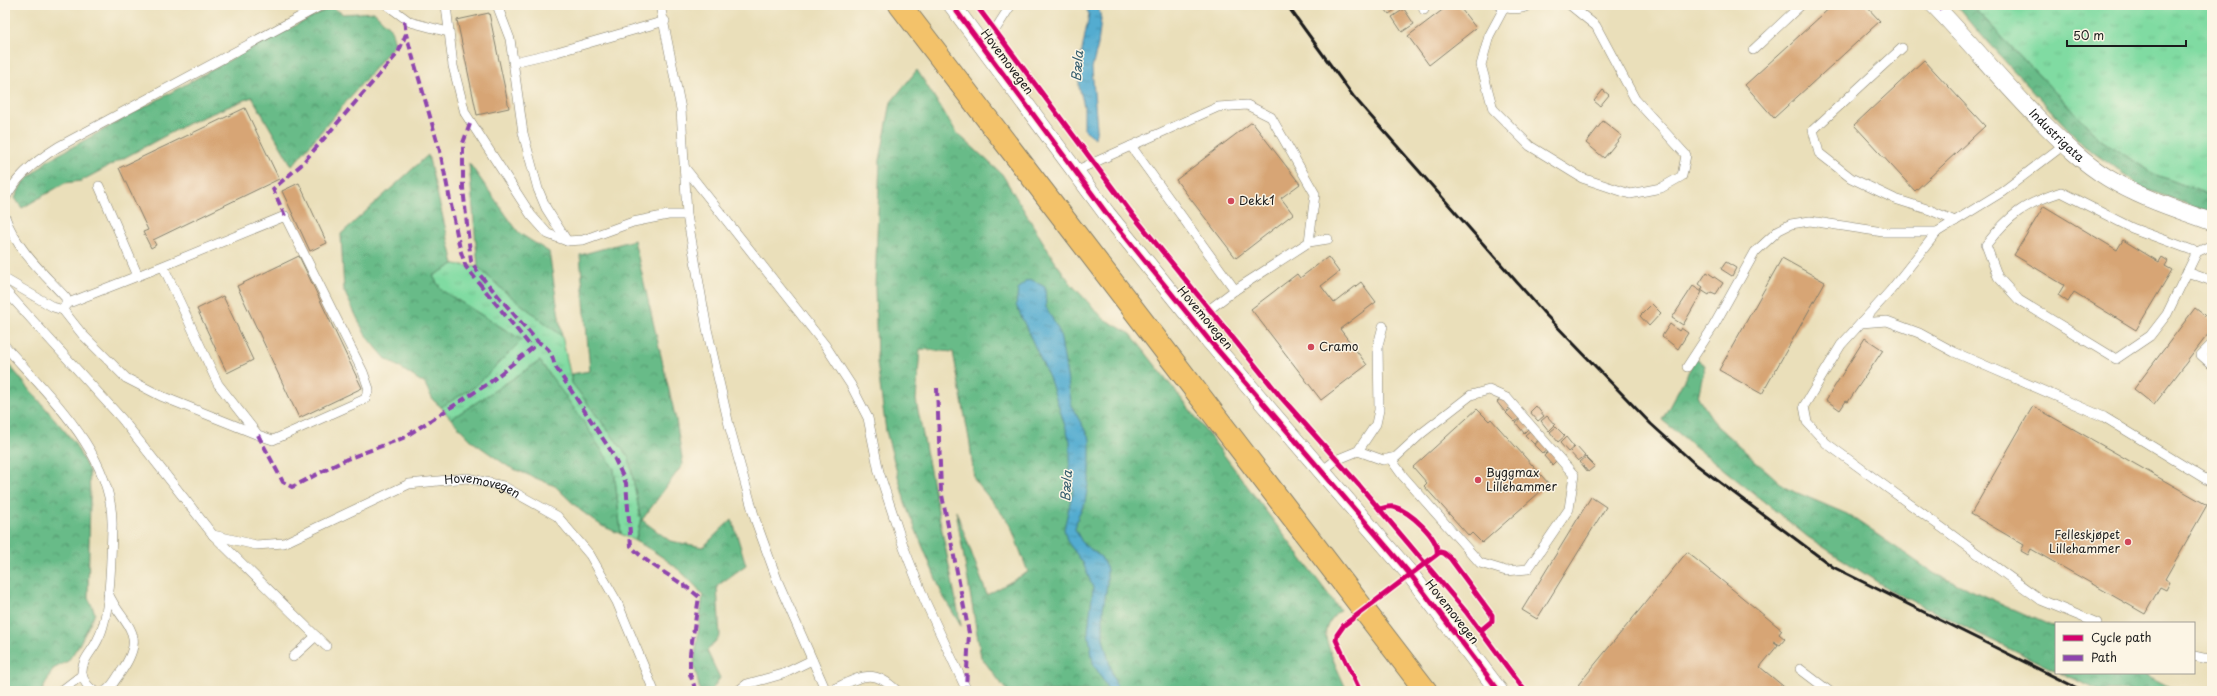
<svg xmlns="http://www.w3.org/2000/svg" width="2217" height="696" viewBox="0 0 2217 696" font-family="'Playpen Sans',sans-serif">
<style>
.grass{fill:url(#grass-tufts);stroke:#4e7c5f}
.forest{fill:url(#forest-crowns);stroke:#426c52}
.water{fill:url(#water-ripples);stroke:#376476}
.building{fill:#d7a575}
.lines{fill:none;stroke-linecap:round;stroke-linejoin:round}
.service-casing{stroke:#837e6b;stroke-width:10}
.minor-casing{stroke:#837e6b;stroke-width:18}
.trunk-casing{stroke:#837e6b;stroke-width:24}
.service{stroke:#fff;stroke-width:9}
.minor{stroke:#fff;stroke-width:17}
.trunk{stroke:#f3c26a;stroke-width:22}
.rail{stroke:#1c1c1c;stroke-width:3}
.quiet{stroke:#8e44ad;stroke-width:4;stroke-dasharray:8 4;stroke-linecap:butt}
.cycleway-casing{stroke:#fcf5e5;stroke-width:8}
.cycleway{stroke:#d6006c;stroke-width:5}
.poi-dot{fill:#d1495b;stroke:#fcf5e5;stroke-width:1.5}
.labels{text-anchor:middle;stroke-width:3;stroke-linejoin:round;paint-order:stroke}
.street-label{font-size:12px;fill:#1c1c1c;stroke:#fcf5e5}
.poi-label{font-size:12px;fill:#1c1c1c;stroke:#fcf5e5;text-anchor:start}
.water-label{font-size:13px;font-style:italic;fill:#345d6d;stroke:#fcf5e5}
</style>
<defs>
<pattern id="grass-tufts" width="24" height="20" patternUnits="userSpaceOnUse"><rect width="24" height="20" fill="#80dba2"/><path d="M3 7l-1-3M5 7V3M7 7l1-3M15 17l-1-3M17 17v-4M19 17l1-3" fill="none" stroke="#6ebb8b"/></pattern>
<pattern id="forest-crowns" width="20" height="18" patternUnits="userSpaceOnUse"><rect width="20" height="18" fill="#68bb88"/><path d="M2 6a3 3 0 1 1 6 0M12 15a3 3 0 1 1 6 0" fill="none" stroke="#55976e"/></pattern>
<pattern id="water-ripples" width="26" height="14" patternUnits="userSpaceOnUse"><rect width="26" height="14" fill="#52acd0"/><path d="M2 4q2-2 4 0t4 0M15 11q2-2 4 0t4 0" fill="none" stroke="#438ba8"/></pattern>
</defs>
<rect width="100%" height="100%" fill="#fcf5e5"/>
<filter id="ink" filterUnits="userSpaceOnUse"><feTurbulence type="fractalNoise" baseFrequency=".025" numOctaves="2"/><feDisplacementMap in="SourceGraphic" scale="8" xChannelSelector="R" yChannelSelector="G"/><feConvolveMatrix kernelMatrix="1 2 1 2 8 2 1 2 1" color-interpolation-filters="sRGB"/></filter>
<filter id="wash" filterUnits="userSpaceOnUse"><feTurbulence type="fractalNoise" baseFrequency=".012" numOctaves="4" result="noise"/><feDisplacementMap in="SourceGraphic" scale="16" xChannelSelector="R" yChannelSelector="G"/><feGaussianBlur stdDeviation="0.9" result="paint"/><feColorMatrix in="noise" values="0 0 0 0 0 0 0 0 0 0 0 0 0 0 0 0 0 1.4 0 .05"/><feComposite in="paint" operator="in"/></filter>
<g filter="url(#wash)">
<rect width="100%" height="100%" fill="#eadfba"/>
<path class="grass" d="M1979 5H2212V196L2152 173 2101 140 1977 11Z
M454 264 478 267 504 291 562 336 572 383 629 458 641 520 635 541 621 534 614 469 540 361 451 419 441 407 476 386 522 340 441 290 433 276Z"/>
<path class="forest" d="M1956 5H1979L1977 11 2101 140 2152 173 2212 196V213L2145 189 2084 146 1989 44Z
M332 7 343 14 374 12 391 29 395 44 292 166 252 97 191 122 81 181 65 183 22 208 15 198 22 184 47 161 253 47Z
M917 70 957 133 1002 174 1054 260 1072 285 1104 319 1131 334 1191 411 1340 610C1334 616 1328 622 1326 630 1323 641 1342 679 1347 691H1007L981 657 956 511 987 595 1028 572 1010 524 974 479 970 444 953 352 920 349 916 400 961 626 943 596 906 506 886 431 877 362 875 286 880 160 891 102Z
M428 155 454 264 433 276 441 290 522 340 476 386 441 407 433 400 425 384 385 358 365 334 344 291 341 234Z
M469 163 519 233 549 252 562 336 504 291 478 267Z
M634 240 676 420 683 464 642 520 670 541 703 547 732 519 746 565 717 586 720 636 707 651 720 678 711 691H700L694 664 703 595C685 572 661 554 635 541L641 520 629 458 572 383 571 374 590 371 580 255Z
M1696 358 1705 365 1698 397 1717 426 1786 488 1847 514 1935 574 2056 628V671L1888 589 1808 537 1662 420Z
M5 360 74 442 89 471 90 497 88 597 95 613 79 645 68 661 53 669 42 691H5Z
M540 361 581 418 614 469 621 534 602 526 580 510 555 486 509 467 473 442 451 419Z
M2060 673H2143L2177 691H2100Z"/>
<path class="water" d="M1084 5H1098L1101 19 1098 45 1092 68 1097 128 1095 138 1084 129V106L1079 87V66L1089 14Z
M1032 280 1045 287 1046 307 1060 333 1072 407 1090 439V474L1085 502 1078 516 1075 529 1083 544 1101 557 1107 569V585L1103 609V638L1113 677 1119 691H1109L1093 663 1088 631 1093 588 1083 563 1067 541 1064 529 1073 490 1070 472V441L1050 380 1016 305 1018 290 1026 281Z"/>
<g id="blocks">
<path class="building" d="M1382 5H1402L1389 14Z
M1449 5H1458L1476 28 1429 65 1408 36Z
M1833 5H1865L1880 21 1774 118 1745 85Z
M1404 9 1414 24 1402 32 1392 17Z
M489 13 509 108 477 115 457 20Z
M1924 60 1985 126 1915 191 1854 125Z
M1603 90 1609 95 1600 106 1594 101Z
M245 108 279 179 153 240 156 245 151 248 143 232 148 230 119 168Z
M1603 121 1622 136 1604 158 1586 143Z
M1252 122 1300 184 1281 198 1293 214 1236 258 1176 180Z
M299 183 327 243 310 251 282 191Z
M2044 206 2117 250 2123 240 2159 262 2162 257 2168 261 2165 266 2172 270 2136 330 2074 292 2068 302 2058 295 2064 285 2014 255Z
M299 256 362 388 299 418 237 286Z
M1328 257 1339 272 1321 286 1334 303 1361 282 1376 302 1340 329 1367 365 1321 400 1251 309 1297 274 1300 278Z
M1782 258 1825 282 1762 394 1719 370Z
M1726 262 1736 268 1732 276 1721 269Z
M1707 272 1723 283 1716 294 1711 292 1709 295 1701 290 1703 287 1699 284Z
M1693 286 1702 292 1683 325 1672 318Z
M223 296 253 360 227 373 197 309Z
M1652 304 1661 313 1649 326 1640 316Z
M2195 308 2212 321V329L2154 405 2134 389Z
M1670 324 1679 331 1681 328 1688 333 1678 349 1662 336Z
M1865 338 1883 350 1848 402 1846 401 1840 410 1826 400Z
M1503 397 1511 406 1505 412 1497 402Z
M1536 406 1544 416 1538 421 1530 412Z
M2033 406 2207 505 2165 579 2170 582 2166 590 2160 587 2145 614 2031 549 2028 555 2021 551 2024 545 1971 514Z
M1513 407 1521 417 1515 422 1506 413Z
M1477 409 1489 421 1491 419 1549 484 1482 543 1472 533 1469 536 1424 486 1427 483 1413 467Z
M1547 416 1555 425 1549 431 1541 421Z
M1522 418 1530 427 1524 433 1516 423Z
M1556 427 1565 436 1558 442 1550 432Z
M1532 429 1540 439 1534 444 1525 435Z
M1566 437 1574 447 1568 452 1560 443Z
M1541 439 1549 449 1543 454 1534 445Z
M1576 446 1585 456 1578 461 1570 452Z
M1550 450 1558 459 1552 465 1544 456Z
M1586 457 1595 466 1588 472 1580 462Z
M1591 497 1606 507 1537 619 1522 610Z
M1687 552 1782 630 1779 634 1785 639 1780 645 1773 641 1778 645 1760 667 1789 691H1585L1578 685Z"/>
</g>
</g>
<g filter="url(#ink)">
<use href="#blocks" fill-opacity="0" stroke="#837e6b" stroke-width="1"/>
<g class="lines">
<defs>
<g id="service">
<path d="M387 5 410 22 448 32"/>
<path d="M446 5 453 66 465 113 531 215 548 234 567 241 583 240 633 222 668 215H687"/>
<path d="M497 5 510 39 523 133 538 189 546 208 567 241"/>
<path d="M660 5 681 109 687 215 707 329 729 425 755 519 778 582 826 691"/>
<path d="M1423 5 1424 10"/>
<path d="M1499 5C1507 10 1522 10 1529 5"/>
<path d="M1504 8 1489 36 1481 65 1493 109 1530 146 1582 178 1630 194 1661 188 1682 176 1686 155 1635 99 1596 26 1570 5"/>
<path d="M1902 48 1813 130 1819 153 1851 178 1895 199 1930 210 1955 221"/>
<path d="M1753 50 1801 5"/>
<path d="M985 51 995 30 1011 5"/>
<path d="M514 62 557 52 665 21"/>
<path d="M1131 146 1235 290"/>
<path d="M685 168 825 345 851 385 868 418 879 472 904 548 925 601 967 691"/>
<path d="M1075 171 1218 107 1247 105 1271 117 1315 194 1309 242"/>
<path d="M99 186 138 276"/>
<path d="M5 199C16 176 37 160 58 147L322 5"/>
<path d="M5 217C16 249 44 274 66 298V304L63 310 53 307 5 279"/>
<path d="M2197 252 2132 228 2061 192C2024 204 2010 214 1986 245L1998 277 2019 300 2116 359 2150 336 2167 314 2197 252 2212 245"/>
<path d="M2187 272 2212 281"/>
<path d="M5 290 122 419 213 535 326 646"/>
<path d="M66 304 163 266 218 384 258 435 273 440 365 399 369 389 363 372 285 216 163 266"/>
<path d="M63 310 82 334 126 378 161 396 256 434"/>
<path d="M1194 321 1235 290 1309 242 1328 239"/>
<path d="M1861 323 1890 291 1937 232"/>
<path d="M2212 344 2201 355 2212 365"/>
<path d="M5 346C48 395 115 456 112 528 111 556 111 615 98 639 93 651 81 660 82 674 83 681 89 688 94 691"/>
<path d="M1687 367 1713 327 1755 252 1779 230 1791 224 1810 221 1883 232H1937L2002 192 2065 144"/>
<path d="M1358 451 1376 424 1379 410 1378 345 1383 326"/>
<path d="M1322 471 1336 460 1358 451 1383 460 1396 457 1422 433 1471 395 1489 390 1507 398 1574 475 1569 509 1528 569 1506 571 1480 563 1403 476 1390 458"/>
<path id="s1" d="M213 535 256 545 284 543 409 484 467 478 503 486 557 516 590 555 617 602 654 691"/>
<path d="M2097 623 2041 600 1826 443 1807 422 1804 406 1841 345 1861 323 1887 321 1919 333 1954 352 2104 417 2212 483"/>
<path d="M2194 656 2212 660"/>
<path d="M293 657 316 636"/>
<path d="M1800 669 1829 691"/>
<path d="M61 691 82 675"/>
<path d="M105 691C112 688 116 678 121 672 149 631 123 627 108 593"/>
<path d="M738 691 747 684 783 674 812 660"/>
<path d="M829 691C858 679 871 665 897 691"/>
</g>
<g id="minor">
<path d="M952 5 1107 214 1209 340 1410 574 1499 691"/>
<path id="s2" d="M1934 5C1971 43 2004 84 2041 121 2062 142 2083 163 2108 178 2140 198 2177 209 2212 222"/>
</g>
<path id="trunk" d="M900 5 1426 691"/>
</defs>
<use href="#service" class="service-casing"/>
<use href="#minor" class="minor-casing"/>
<use href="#trunk" class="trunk-casing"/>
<use href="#service" class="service"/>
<use href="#minor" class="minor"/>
<use href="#trunk" class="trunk"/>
<path class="rail" d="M1287 5 1353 96 1544 313 1651 424 1694 463 1833 567 2083 691"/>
<path class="quiet" d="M1938 9 1945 5
M470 124 463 143V188L471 261 479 274 538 342C550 348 552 354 555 366L611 451 626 483 631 546C648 566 679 579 699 597L690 654V674L696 691
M285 216 273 189 301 165 398 53 406 34 404 20
M937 388 941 490 969 633 966 688
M258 435 283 482 292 487 347 459 403 438 489 383 532 348 466 267 460 249 440 151 406 34"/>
<defs>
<path id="cycleway" d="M952 5 1107 214 1209 340 1410 574 1499 691
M976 5 1132 214 1280 396 1359 485 1467 613 1525 691
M1379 509C1384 508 1389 506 1394 507 1409 511 1440 538 1437 554
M1360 691 1336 640 1337 635 1344 625 1440 552 1444 553 1450 558 1492 615V621L1480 631"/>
</defs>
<use href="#cycleway" class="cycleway-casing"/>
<use href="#cycleway" class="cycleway"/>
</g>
</g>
<g class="poi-dot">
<circle cx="1231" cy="201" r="4"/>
<circle cx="1311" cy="347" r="4"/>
<circle cx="1478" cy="480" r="4"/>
<circle cx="2128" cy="542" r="4"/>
</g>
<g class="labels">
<g class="street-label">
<text transform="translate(1007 62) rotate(53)" y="4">Hovemovegen</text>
<text dy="4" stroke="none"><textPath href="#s2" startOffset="179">Industrigata</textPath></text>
<text transform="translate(1205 318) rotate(50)" y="4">Hovemovegen</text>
<text dy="4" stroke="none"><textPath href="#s1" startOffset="285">Hovemovegen</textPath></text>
<text transform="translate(1452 612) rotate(52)" y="4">Hovemovegen</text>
</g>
<g class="poi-label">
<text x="1239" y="205">Dekk1</text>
<text x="1319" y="351">Cramo</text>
<text x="1486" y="477">Byggmax<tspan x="1486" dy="14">Lillehammer</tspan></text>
<text x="2120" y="539" text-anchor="end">Felleskjøpet<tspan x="2120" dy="14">Lillehammer</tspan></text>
</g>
<g class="water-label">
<text transform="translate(1077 66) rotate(-85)" y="5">Bæla</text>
<text transform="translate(1066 486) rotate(-86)" y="5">Bæla</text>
</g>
</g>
<rect width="2217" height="696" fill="none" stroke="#fcf5e5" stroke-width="20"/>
<rect x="2055" y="622" width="140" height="52" fill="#fcf5e5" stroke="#a29e95"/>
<rect x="2063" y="635" width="20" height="6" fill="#d6006c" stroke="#a29e95"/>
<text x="2091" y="642" font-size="12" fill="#1c1c1c">Cycle path</text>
<rect x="2063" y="655" width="20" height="6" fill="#8e44ad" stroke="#a29e95"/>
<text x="2091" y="662" font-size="12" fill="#1c1c1c">Path</text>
<path d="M2067 40v6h119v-6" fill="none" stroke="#1c1c1c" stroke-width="2"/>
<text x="2073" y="40" font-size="12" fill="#1c1c1c" stroke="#fcf5e5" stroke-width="3" paint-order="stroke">50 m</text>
</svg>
